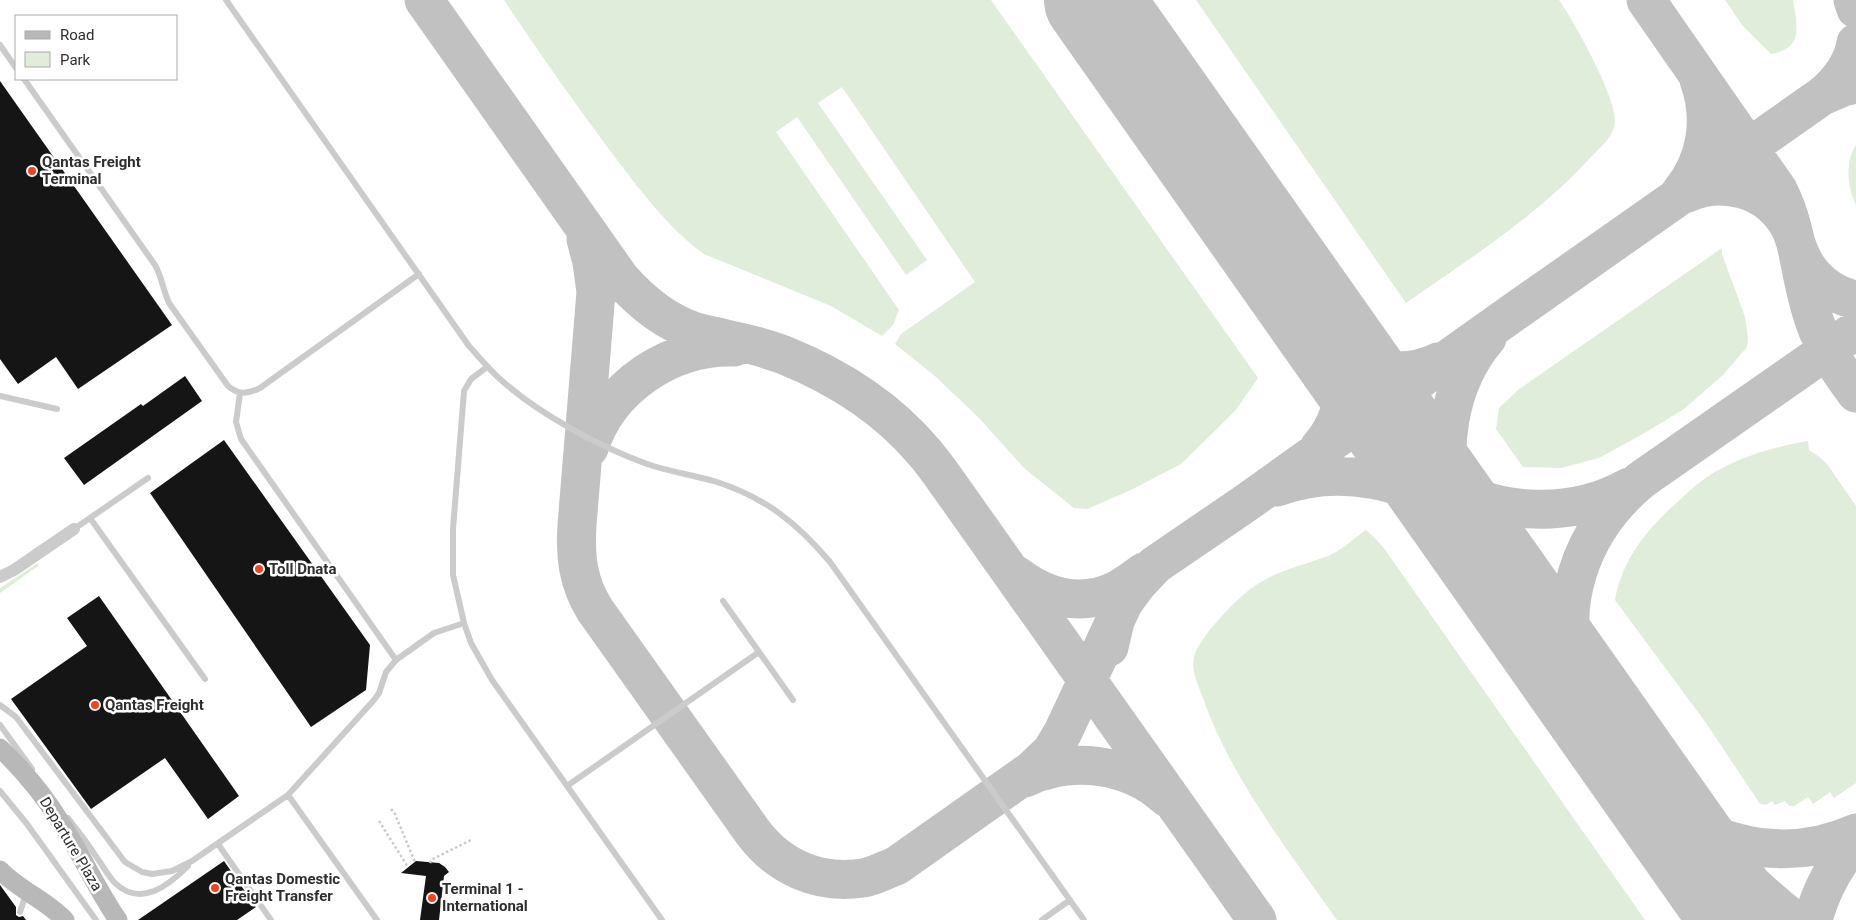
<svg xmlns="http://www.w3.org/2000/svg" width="1856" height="920" viewBox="0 0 1856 920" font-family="Roboto,sans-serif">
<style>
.green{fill:#e0edda}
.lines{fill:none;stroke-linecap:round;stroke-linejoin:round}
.taxiway{stroke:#c1c1c1;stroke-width:39}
.runway{stroke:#c1c1c1;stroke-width:98}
.building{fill:#151515}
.path{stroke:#cbcbcb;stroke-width:2.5;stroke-dasharray:2.5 2.5;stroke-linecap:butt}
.lane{stroke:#cbcbcb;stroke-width:6}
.street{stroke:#cbcbcb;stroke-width:12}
.secondary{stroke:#b8b8b8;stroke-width:19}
.poi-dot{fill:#f6411f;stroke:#fff;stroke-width:2}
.labels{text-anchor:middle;stroke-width:5;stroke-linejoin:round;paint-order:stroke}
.poi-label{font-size:15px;font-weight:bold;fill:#2e2e2e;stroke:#fff;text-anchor:start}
.street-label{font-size:15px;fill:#2e2e2e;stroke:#fff}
</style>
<rect width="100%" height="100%" fill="#fff"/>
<path class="green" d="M504 0H991L1258 378 1235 411 1181 464 1131 490 1087 509 1074 508 1025 469 980 419 936 377 895 344 901 334 975 282 842 87 818 103 927 260 906 275 797 117 776 132 899 310 893 325 882 336 831 306 704 254C668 228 641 191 614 156 576 105 539 53 504 0Z
M1196 0H1559C1575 23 1615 95 1615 120 1615 135 1601 147 1591 157 1538 215 1471 258 1406 303Z
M1725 0H1793C1797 26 1804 48 1771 54L1742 25Z
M1856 145V205C1847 186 1845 163 1856 145Z
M1722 248V254L1745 317 1748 338 1747 347 1723 375 1684 409 1641 435 1599 458 1561 468 1523 467 1496 429 1499 408 1518 390Z
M1808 441 1809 450 1818 456 1827 464 1856 506V783L1834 798 1830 792 1813 804 1808 797 1794 806H1789L1785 801 1775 805 1772 801 1766 805 1760 804 1706 723 1615 600C1622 561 1644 533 1672 507 1683 497 1695 485 1707 477 1737 457 1773 447 1808 441Z
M1366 530 1376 539 1386 551 1645 920H1337C1287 849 1229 775 1201 693 1197 682 1191 669 1194 657 1199 637 1233 603 1249 590 1275 570 1299 567 1328 556 1341 551 1354 538 1366 530Z
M38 563V566L0 593V588Z"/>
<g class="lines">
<path class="taxiway" d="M424 0 620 278C641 302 665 322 696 332 706 335 716 336 726 339 746 343 765 348 784 355 836 376 887 408 924 452 933 462 941 474 949 485L1257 920
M1646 0 1778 190C1799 231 1799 277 1814 320 1823 347 1839 370 1856 393
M1853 0 1856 9
M1822 96C1839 82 1852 66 1856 43
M1680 193C1707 160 1713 119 1699 80
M1687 193C1724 177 1767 189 1788 224 1794 234 1796 246 1801 256 1811 279 1832 295 1856 300
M586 239 592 262 596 292 577 525C575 557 578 583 595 610L752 831C778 867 819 885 863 878 874 876 885 870 896 866L1032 770 1051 752 1063 732 1115 621
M1316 312C1324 324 1331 337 1341 347 1365 373 1407 377 1438 362
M1487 338C1449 382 1436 455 1457 509 1465 529 1481 547 1493 565
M1375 401 1382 406C1397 429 1412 455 1433 473 1486 517 1570 520 1629 487
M589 448C608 387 671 345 734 347
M1319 448C1348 414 1352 372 1326 335
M1277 487C1336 465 1416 477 1459 524
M1016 575C1045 597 1080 607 1115 591 1125 586 1135 578 1144 572
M1109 647 1115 621 1124 602 1137 584 1155 565 1243 505 1517 310 1822 96 1843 87 1856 84
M1565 665C1631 759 1704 848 1794 920
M1582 685C1552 609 1580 531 1641 480L1856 330
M1025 778C1070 756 1129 763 1166 797
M1699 829C1750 853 1804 856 1856 833
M1813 920C1821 889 1835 864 1856 840"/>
<path class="runway" d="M1093 0 1741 920"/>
</g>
<path class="building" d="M0 81 172 325 78 389 56 357 18 384 0 359Z
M185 376 202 401 84 485 64 458 141 404 143 406Z
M224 440 370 645 366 690 311 727 150 493Z
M99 596 239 796 208 819 165 758 91 809 11 699 87 646 67 618Z
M224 861 256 907 237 920H138Z
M416 861 439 863 445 867 449 872 444 876 439 920H420L426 876 401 873Z
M0 885 16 907V915L19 917 23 916 26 920H0Z"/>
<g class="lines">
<path class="path" d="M391 809 395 814 415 862
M379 821 408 867
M430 863 431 860 471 840"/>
<path class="lane" d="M226 0 469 346C479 357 489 369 500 379 537 413 600 447 647 464 670 472 694 475 717 482 766 498 797 523 830 562L1084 920
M0 45 16 68
M24 79 155 265C162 277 163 290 169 303L228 386C238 395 248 394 260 388L419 274
M487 367 471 379 464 391 453 529V575L464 623 471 643 492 680 662 920
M240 393 236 422 241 439 396 660
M0 396 57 409
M90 518 205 679
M74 529 148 478
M723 601 793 700
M0 705 16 717 125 862 142 872 152 874 172 871 192 861 288 795 374 700 379 693 386 672 396 660 434 633 464 623
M0 725 32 769
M567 786 759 652
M0 791 27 824 96 920
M288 795 377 920
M68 818C77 830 87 842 95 855 102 864 107 875 115 883 141 908 169 885 188 866
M218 844 271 920
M20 912 24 900 23 894
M1042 920 1070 900"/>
<path class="street" d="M0 577 14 570 74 529"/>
<path class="secondary" d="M0 748C24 771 44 795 61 823 82 855 96 888 118 920
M0 870C19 890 46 900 65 920"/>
</g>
<g class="poi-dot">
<circle cx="32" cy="171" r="5"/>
<circle cx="259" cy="569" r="5"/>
<circle cx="95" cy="705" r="5"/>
<circle cx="215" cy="888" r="5"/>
<circle cx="432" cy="898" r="5"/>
</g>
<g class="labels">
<g class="poi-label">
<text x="42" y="167">Qantas Freight<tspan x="42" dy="17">Terminal</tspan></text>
<text x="269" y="574">Toll Dnata</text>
<text x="105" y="710">Qantas Freight</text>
<text x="225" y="884">Qantas Domestic<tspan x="225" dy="17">Freight Transfer</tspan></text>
<text x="442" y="894">Terminal 1 -<tspan x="442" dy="17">International</tspan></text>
</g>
<g class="street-label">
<text transform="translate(71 844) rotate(59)" y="5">Departure Plaza</text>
</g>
</g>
<rect x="15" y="15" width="162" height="65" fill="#ffffff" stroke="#ababab"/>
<rect x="25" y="31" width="25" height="8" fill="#b8b8b8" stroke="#ababab"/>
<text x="60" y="40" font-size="15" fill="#2e2e2e">Road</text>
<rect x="25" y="52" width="25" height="15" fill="#e0edda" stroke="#ababab"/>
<text x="60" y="65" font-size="15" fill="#2e2e2e">Park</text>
</svg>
